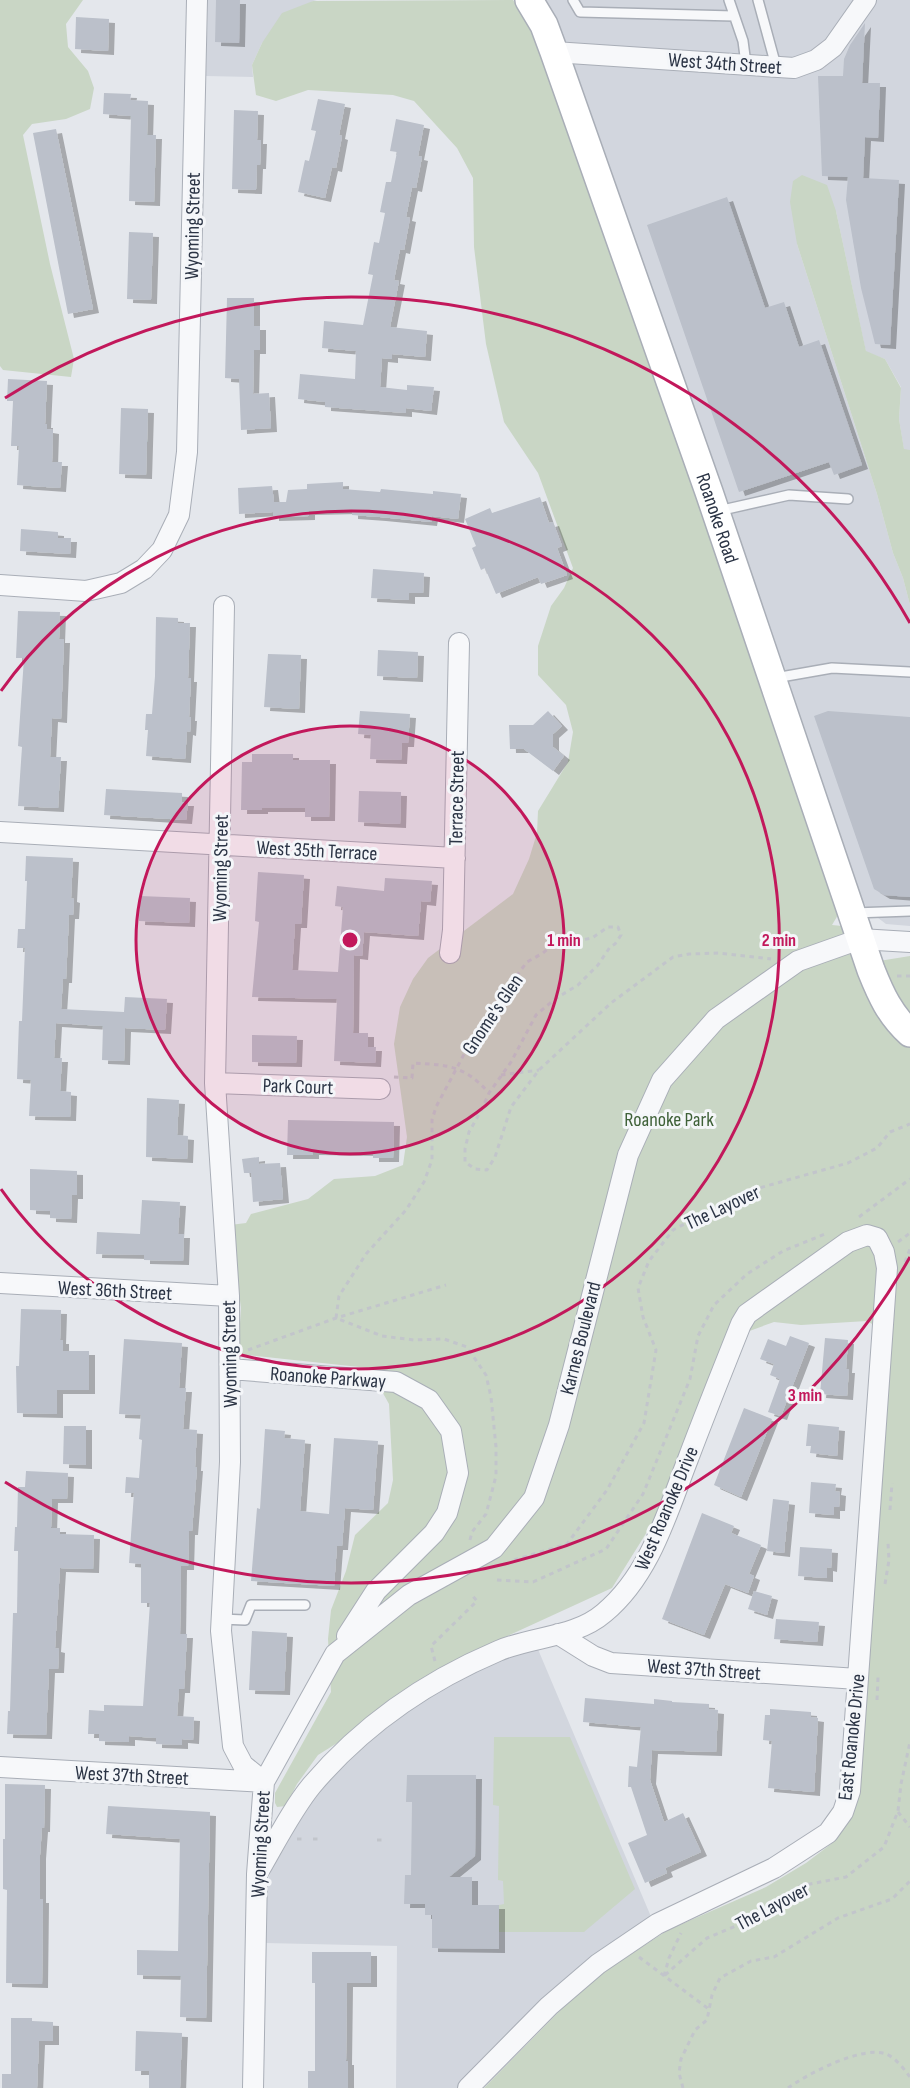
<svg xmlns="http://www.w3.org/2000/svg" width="910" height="2088" viewBox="0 0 910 2088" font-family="'Sofia Sans Condensed',sans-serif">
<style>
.built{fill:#d2d6de}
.green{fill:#c9d6c5}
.building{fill:#bbc0ca;filter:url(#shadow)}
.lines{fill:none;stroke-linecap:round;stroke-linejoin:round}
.lane-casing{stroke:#a9aeb7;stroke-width:12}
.street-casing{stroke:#a9aeb7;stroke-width:22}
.secondary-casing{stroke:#a9aeb7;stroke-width:30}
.path{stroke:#c2c5cb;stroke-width:3;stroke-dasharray:4.5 4.5;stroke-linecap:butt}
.lane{stroke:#f7f8fa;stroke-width:9}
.street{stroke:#f7f8fa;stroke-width:20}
.secondary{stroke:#fff;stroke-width:27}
.ring{fill:none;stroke:#c2185b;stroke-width:3}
.labels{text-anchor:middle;stroke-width:6;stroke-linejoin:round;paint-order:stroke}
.street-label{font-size:20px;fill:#2b3445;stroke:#f4f6f9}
.park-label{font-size:20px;fill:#3f6138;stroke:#f4f6f9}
.centre{fill:#c2185b;stroke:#f4f6f9;stroke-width:3}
.ring-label{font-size:18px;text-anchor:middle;font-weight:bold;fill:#c2185b;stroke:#f4f6f9;stroke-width:6;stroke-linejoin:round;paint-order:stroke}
</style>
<defs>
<filter id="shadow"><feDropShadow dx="6" dy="4" stdDeviation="0" flood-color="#0004"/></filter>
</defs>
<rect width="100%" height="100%" fill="#e4e7ec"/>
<path class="built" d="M208 0H317L313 1 262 43 252 65 253 77 206 76Z
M542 0H910V450H904L899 419 901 387 885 359 866 352 836 211 797 244 877 494 893 553 903 578 910 605V926L886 924 869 911 858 894 665 348 586 100Z
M537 1647 652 1919 609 1946 545 1996 458 2088H396L397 1946 265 1943 267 1882 282 1842 316 1786 371 1734 436 1691 489 1663Z"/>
<path class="green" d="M0 0H83L66 24 68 47 88 71 94 88 90 109 66 119 32 124 23 135 50 264 74 359 71 377 3 370 0 366Z
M513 0 534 29 836 900 838 915 832 925 842 926 879 961 910 956V2088H484L588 1982 668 1930 766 1887 806 1863 831 1844 854 1811 891 1335 867 1321 801 1325 774 1322 730 1338 660 1511 612 1588 464 1656 406 1700 318 1755 297 1784 286 1806 277 1807 275 1803V1793L331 1692 328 1639 331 1610 346 1571 355 1535 388 1503 393 1480 389 1404 369 1368 238 1354 241 1308 230 1225 246 1223 251 1214 308 1199 334 1179 375 1176 403 1165 407 1137 394 1044 400 1007 413 979 428 958 513 894 529 859 537 833 538 811 568 762 573 732 566 705 538 675V646L551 606 564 588 573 568 538 473 504 422 486 344 474 247 473 178 457 148 414 101 393 95 308 90 276 101 256 95 252 65 262 43 282 13 313 1Z
M802 175 827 185 836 211 866 351 885 359 901 388 899 419 904 449 910 450V605L903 578 893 553 877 494 797 244 790 202 793 181Z
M494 1737H570L635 1889 584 1932H499V1905L504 1904 503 1881 498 1880 499 1806 493 1805Z"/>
<path class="building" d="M216 0H240L239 43 215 42Z
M76 17 109 19 108 51 75 49Z
M865 23 862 83H880L878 138 865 137 863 178 899 180 890 345 875 344 861 288 846 200 848 177 822 176 818 76H843L844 59 850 45Z
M104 93 131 94 130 100 148 101 147 135H156L154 202 129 201 131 116 103 114Z
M318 99 345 104 339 135 342 136 336 168 332 167 325 198 298 192 305 160 309 161 316 131 311 130Z
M234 110 258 111 257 140H261L260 165H257L256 190 232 189Z
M396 119 424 125 418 156 422 157 416 188 412 187 406 217 410 218 404 250 400 249 394 280 399 281 390 327 427 331 425 357 392 354V359L382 358 380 387 407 390V385L434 387 431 411 406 408V413L325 407V402L298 399 300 374 355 379 356 351 322 348 324 321 363 325 373 275 368 274 374 242 379 243 385 213 380 212 386 182H391L397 152 390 151Z
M56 129 93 309 68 314 33 133Z
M727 197 765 308 784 302 799 347 819 340 862 465 834 475 829 462 739 492 647 225Z
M129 232 153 233 151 300 127 299Z
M227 298H254V326H260V350H254L253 394 269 393 271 428 241 430 239 379 225 378Z
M8 379 47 381 45 424H47V429L53 430 52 462H62L60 488 17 485 19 446H11L13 401H7Z
M121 408 148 409 146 475 119 474Z
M343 482V489L380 492 381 489 433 494V491L461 494 458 519 432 516 431 522 380 517 352 515V510L309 511V516L273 517V512L239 514 238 488 272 486 274 502H286L288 490 307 489V484Z
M540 497 549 523 553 522 562 546 557 548 567 575 541 584 538 577 496 594 485 568 481 570 472 548 476 546 465 519 490 508 492 513Z
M21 529 58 532V538H71L70 554 20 551Z
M373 569 424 573 423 593H409V600L371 598Z
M18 611 60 612 59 639H64L61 719 52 718 50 757H61L58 808 18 806 22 747 18 746 24 658H16Z
M156 617 178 618V623H190L188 678H191L189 717H191L190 732 187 731 185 759 146 756 148 730H145L146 714H152L155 676Z
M378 650 418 652 417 678 377 676Z
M268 654 301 655 299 709 264 707Z
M360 711 410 714 408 743H402L401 760 370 759 371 735 358 734Z
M548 711 562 726 553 734V747L564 756 553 771 524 749H510L509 725H533Z
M828 711 910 717V897L884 895 874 889 814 716Z
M252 754H293V760H330L329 817H305V808H262V810H241L242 762H252Z
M106 789 182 793V802H188L186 820 104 815Z
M359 791 401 792 400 824 358 822Z
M26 856 73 858 71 898 74 899 73 915H69L66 979H63L61 1009 124 1012 125 997 167 999 165 1030 125 1028 124 1061 102 1060 103 1026 56 1023 54 1058H62L60 1091 71 1092 70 1117 29 1116 31 1080 17 1079 19 1021H22L25 948H17L18 929H25L27 881H25Z
M258 872 304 875 301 924H295L292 970 338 972 343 907 335 906 337 886 384 891 385 878 432 881 430 902 421 901 418 936 364 932 362 956 354 955 353 1033H368V1047H376L375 1063 334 1061 337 999 252 997 259 922 255 921Z
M140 896 190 898 189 923 139 921Z
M252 1035 297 1036 296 1063 252 1062Z
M147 1098 179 1100 177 1135 188 1136 187 1159 146 1157Z
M288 1120 394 1122 393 1158H373V1152L313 1151V1155H287Z
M259 1157V1164L280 1163 283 1199 253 1202 251 1173H244L242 1159Z
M30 1169 77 1171V1195H72L71 1219 50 1218V1211L30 1210Z
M142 1200 180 1202 178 1234H184L183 1261 144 1260V1255L96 1254 97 1232 140 1234Z
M21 1309 61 1310 60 1340H63V1351H89V1390H57V1414L17 1413 16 1366H19Z
M790 1336 809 1343 781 1416 768 1412 780 1379 770 1375 774 1364 760 1359 768 1339 786 1346Z
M825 1338 848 1340 846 1369H849L847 1396 820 1394Z
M124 1339 182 1343 179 1388H186L183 1429 197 1430 195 1467H197L192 1531H189L188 1566H181L180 1634H187L184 1689H179L177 1716 194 1717 193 1740 182 1739V1745L156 1744V1738L129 1736V1742L99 1741V1734H88L89 1710 104 1711V1705L143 1706 150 1603H141V1564L129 1563 134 1493H125L126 1477 139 1478 142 1440 139 1439 141 1415 119 1414Z
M744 1408 772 1419 741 1497 714 1485Z
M808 1424 839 1427 837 1456 810 1453 811 1446H806Z
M64 1426H86V1465L63 1464Z
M265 1429 285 1431 284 1438 305 1440 300 1511 329 1514 334 1438 378 1441 373 1510 345 1508 342 1546H337L334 1586 251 1581 257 1508 260 1509Z
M26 1471 68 1473 67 1499H52L51 1528H60V1534L94 1535 93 1569 60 1568 55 1648 59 1649 58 1669H49L46 1735 7 1734 8 1711H10L13 1613H17L18 1551H14L15 1527H17L18 1487H25Z
M811 1482 836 1484 835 1491 840 1492 839 1507H834V1515L809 1513Z
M773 1499 789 1501 784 1553 767 1551Z
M702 1513 734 1526 731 1533 761 1545 749 1574 754 1576 748 1593 725 1584 704 1635 662 1619Z
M800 1547 832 1549 831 1568 827 1567V1578L798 1576Z
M754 1591 772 1596 767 1615 748 1609Z
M776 1619 819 1622 817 1642 774 1639Z
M252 1631 287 1633 284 1691 249 1690Z
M585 1698 654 1704V1699L672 1701V1702L709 1704V1709L718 1710 716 1752 652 1750 650 1780 664 1822 683 1813 701 1852 665 1868 667 1873 645 1883 628 1843 647 1835 631 1787H628L629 1766 637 1767 641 1727 583 1722Z
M770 1709 811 1712V1717L818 1718 814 1792 768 1788 772 1741 763 1740 765 1715H770Z
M407 1775H476L475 1856 449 1877H472V1905H499V1949L432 1948V1915H425V1904H404L405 1875H411L412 1802H406Z
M5 1784 45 1785 44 1828H42L40 1855V1899H43L42 1984 6 1983 7 1890 3 1889V1839H5Z
M108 1806 210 1812 206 2018 180 2017 181 1976 137 1975V1950L178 1951 180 1839 106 1834Z
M312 1952H371V1983H347L346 2061H348V2088H308V2071H315V1983H312Z
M11 2018H32V2021L53 2022V2041H39L37 2088H2V2074H11Z
M136 2031 182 2033 180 2088H149V2071H135Z"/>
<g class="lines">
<defs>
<path id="lane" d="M573 0 580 12 734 16
M729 0 743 41 746 64
M758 0 776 66
M718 511 789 495 848 499
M775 678 832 668 910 672
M854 913 910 911
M221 1619 245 1620 251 1605H305"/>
<path id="street" d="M554 52 794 68 816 60 833 47 866 0
M0 585 86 591 121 583 144 569 162 550 179 515 187 452 197 0
M224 606 215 1083 229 1296 230 1462 221 1631 233 1746 243 1765 264 1782
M0 832 455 858
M450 953 453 930 459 643
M215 1083 380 1089
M0 1283 229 1296
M230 1369 396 1382 429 1400 451 1431 458 1473 447 1513 434 1533 376 1591 347 1636
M558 1634 593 1656 611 1663 858 1679
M0 1767 264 1782
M257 1874C273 1847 292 1809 312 1785 363 1725 425 1682 498 1651 532 1636 575 1638 604 1613 650 1575 667 1513 688 1459 705 1414 723 1369 741 1324L747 1314 848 1242 867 1235 877 1238 884 1252 887 1268 850 1791 843 1812 828 1833 774 1868 657 1924 598 1964 549 2006 468 2088
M253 2088 257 1874 264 1782 335 1654 409 1595 494 1548 534 1498 559 1425 628 1155 662 1080 716 1019 798 961 860 939 910 942"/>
<g id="secondary">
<path id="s1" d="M529 0 544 25 554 52 709 492 871 970C881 995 890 1015 910 1033"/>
</g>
</defs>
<use href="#lane" class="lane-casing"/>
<use href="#street" class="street-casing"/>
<use href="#secondary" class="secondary-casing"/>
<path class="path" d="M897 976H910
M501 1075 539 1070
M394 1077 412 1078 413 1063C448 1065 464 1065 489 1093
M859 1217 910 1179
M898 1242 910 1233
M905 1262 910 1249
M248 1350 336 1318 446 1285
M890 1510 892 1483
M470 1540 472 1532 486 1514 496 1476V1447L491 1397 486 1375 467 1347 444 1339 414 1340 382 1336 336 1318 339 1296 366 1254 406 1210 424 1182 432 1160V1120L436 1107 469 1045 498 1000 527 962 543 953 551 946 592 938 608 927H618L621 935 615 944 610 947 598 965 578 985 555 999 536 1015 511 1062 489 1093 482 1109 469 1132 465 1149V1162L475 1169 487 1170 495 1157 511 1107 539 1070 611 1003 673 957 689 954 719 953 771 959
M514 1560 567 1544 607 1490 644 1423 656 1350 643 1317 638 1288 649 1261 673 1230 745 1192 848 1163 877 1148 890 1132 910 1124
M497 1580 533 1582 606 1549 643 1494 690 1379 698 1336 714 1305 747 1274 783 1251 825 1234
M885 1584 889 1560 888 1543
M435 1661 431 1646 477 1601 471 1594
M877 1700 878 1677
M898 1812 910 1827
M297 1839H305
M313 1839H322
M377 1840H384
M639 1957 710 2010
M665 1975 707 1938 738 1925 800 1886 846 1877 884 1847 898 1811 901 1784 910 1742
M664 1976 669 1958 681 1933
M683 2088 679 2073 681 2059 695 2030 707 2020 712 1995 720 1978 751 1961 774 1957 838 1918 892 1899 910 1881
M788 2088C807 2074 863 2045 886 2054 896 2058 904 2069 910 2077"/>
<use href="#lane" class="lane"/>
<use href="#street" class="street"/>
<use href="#secondary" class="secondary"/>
</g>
<circle cx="350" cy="940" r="214" fill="#c2185b" fill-opacity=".12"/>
<g class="ring">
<circle cx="350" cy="940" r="214"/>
<path d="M1 691A429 429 0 1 1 1 1189"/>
<path d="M910 1257A643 643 0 0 1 5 1482M5 398A643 643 0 0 1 910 623"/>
</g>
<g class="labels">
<g class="street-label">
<text transform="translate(725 63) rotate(4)" y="7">West 34th Street</text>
<text transform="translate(192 226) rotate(-89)" y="7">Wyoming Street</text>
<text dy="7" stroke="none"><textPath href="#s1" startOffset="552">Roanoke Road</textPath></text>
<text transform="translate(456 798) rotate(-89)" y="7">Terrace Street</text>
<text transform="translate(317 850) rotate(3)" y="7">West 35th Terrace</text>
<text transform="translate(220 868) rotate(-89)" y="7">Wyoming Street</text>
<text transform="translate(492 1014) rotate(-56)" y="7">Gnome's Glen</text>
<text transform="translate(298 1086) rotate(2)" y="7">Park Court</text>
<text transform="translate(722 1207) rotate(-25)" y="7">The Layover</text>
<text transform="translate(115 1290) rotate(3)" y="7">West 36th Street</text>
<text transform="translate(580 1338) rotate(-76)" y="7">Karnes Boulevard</text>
<text transform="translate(229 1354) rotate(-91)" y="7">Wyoming Street</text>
<text transform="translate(328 1377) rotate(4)" y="7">Roanoke Parkway</text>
<text transform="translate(666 1508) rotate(-67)" y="7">West Roanoke Drive</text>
<text transform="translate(704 1669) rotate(4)" y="7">West 37th Street</text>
<text transform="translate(851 1737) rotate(-84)" y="7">East Roanoke Drive</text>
<text transform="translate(132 1775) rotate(3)" y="7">West 37th Street</text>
<text transform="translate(260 1844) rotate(-87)" y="7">Wyoming Street</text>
<text transform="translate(772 1906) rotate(-28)" y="7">The Layover</text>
</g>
<g class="park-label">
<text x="669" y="1126">Roanoke Park</text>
</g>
</g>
<circle cx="350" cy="940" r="9" class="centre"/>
<g class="ring-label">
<text x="564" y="946">1 min</text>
<text x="779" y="946">2 min</text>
<text x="805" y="1401">3 min</text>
</g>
</svg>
